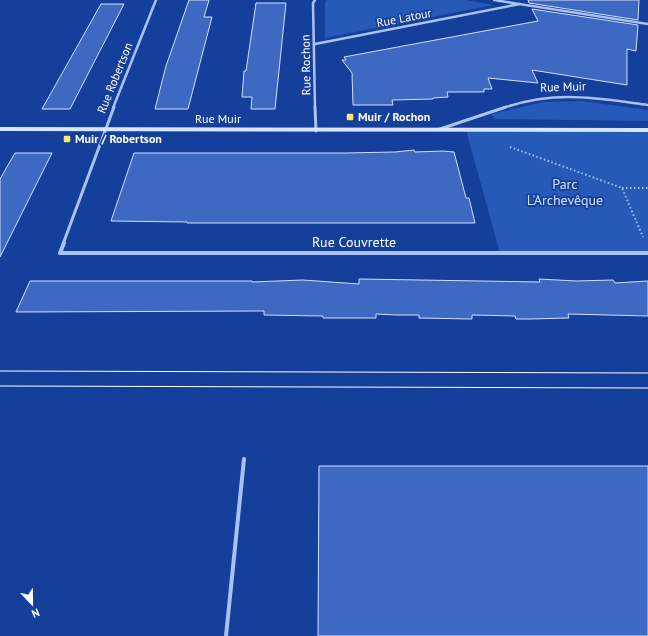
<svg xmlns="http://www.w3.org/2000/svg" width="648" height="636" viewBox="0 0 648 636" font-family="'PT Sans',sans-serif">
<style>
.green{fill:#2759b9}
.building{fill:#3d69c2;stroke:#d1e0fd}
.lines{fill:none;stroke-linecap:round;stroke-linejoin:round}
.path{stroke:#a9c2f3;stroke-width:2;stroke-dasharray:1.5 2.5;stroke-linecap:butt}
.lane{stroke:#a9c2f3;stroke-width:4}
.street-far2{stroke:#a9c2f3;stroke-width:2.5}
.street-far1{stroke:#a9c2f3;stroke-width:3}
.street{stroke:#a9c2f3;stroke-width:4}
.secondary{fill:#d9e4fd;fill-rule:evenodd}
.tram{stroke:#fff;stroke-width:1}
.poi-dot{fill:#ffe56b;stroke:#14409b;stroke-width:1.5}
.labels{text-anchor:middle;stroke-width:3.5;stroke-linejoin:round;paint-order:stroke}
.far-street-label{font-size:12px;fill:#fff;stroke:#14409b}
.far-poi-label{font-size:12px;font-weight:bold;fill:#fff;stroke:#14409b;text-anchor:start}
.park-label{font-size:14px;fill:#d1e0fd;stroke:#14409b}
.street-label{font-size:14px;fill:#fff;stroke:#14409b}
</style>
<rect width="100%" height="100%" fill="#14409b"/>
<path class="green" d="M327 0H466L493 5 325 38V2Z
M581 101 648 110V121L495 119 492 115 495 113 544 102Z
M466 130H648V253H500Z"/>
<path class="building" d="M189 0H209L204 17H212L188 109H155L166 66Z
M528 0H639L638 20 529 3Z
M256 3H286L275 109H251L252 97H242L244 71H246Z
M101 4H124L70 109H42Z
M532 9 638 25 636 51 627 49V85L532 70 538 83 488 78 492 89H484V92H447L448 97 433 98V99L392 100 393 105H353L352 73 342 60H346L344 57 538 21Z
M414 150 415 152 443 151 454 152 466 198H469L475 223H187V222L111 221 134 153H345L395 152Z
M15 153H52L0 257V179Z
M359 279 540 282 539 279 576 281 613 280 615 283 648 281V316L568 314 569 318 530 319H516L515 316 472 315V319L419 318V315H397L376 314V318H323V316L264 315V311L16 312 30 281H252V282L303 280 359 284Z
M319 466H648V636H318Z"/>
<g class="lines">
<path class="path" d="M510 147 622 188 643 237
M622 188H648"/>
<path class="lane" d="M226 636 244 459"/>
<path class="street-far2" d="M315 0 313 3 315 108
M494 0 648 24
M315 44 520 4
M113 108 156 0
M503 108C556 90 595 98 648 105"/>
<path class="street-far1" d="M315 107 316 131
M440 129 506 107
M63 244 114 107"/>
<path class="street" d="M64 243 60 253H648"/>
<path class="secondary" d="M0 127 648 128V132L0 131Z"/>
<path class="tram" d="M0 371 648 373
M0 386 648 388"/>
</g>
<g class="poi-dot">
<rect x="346" y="113" width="8" height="8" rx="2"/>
<rect x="63" y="135" width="8" height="8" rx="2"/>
</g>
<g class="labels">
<g class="far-street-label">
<text transform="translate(404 18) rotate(-11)" y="4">Rue Latour</text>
<text transform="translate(306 65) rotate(-91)" y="4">Rue Rochon</text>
<text transform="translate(115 78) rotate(-68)" y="4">Rue Robertson</text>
<text transform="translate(563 87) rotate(-2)" y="4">Rue Muir</text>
<text x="218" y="123">Rue Muir</text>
</g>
<g class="far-poi-label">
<text x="358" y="121">Muir / Rochon</text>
<text x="75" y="143">Muir / Robertson</text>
</g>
<g class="park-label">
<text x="565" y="189">Parc<tspan x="565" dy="16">L'Archevêque</tspan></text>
</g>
<g class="street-label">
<text x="354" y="247">Rue Couvrette</text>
</g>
</g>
<g transform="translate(32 604) rotate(158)" stroke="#14409b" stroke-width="3" paint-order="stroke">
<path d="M0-3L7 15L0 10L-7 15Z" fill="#ffffff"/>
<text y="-6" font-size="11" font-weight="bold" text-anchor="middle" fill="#ffffff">N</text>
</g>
</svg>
